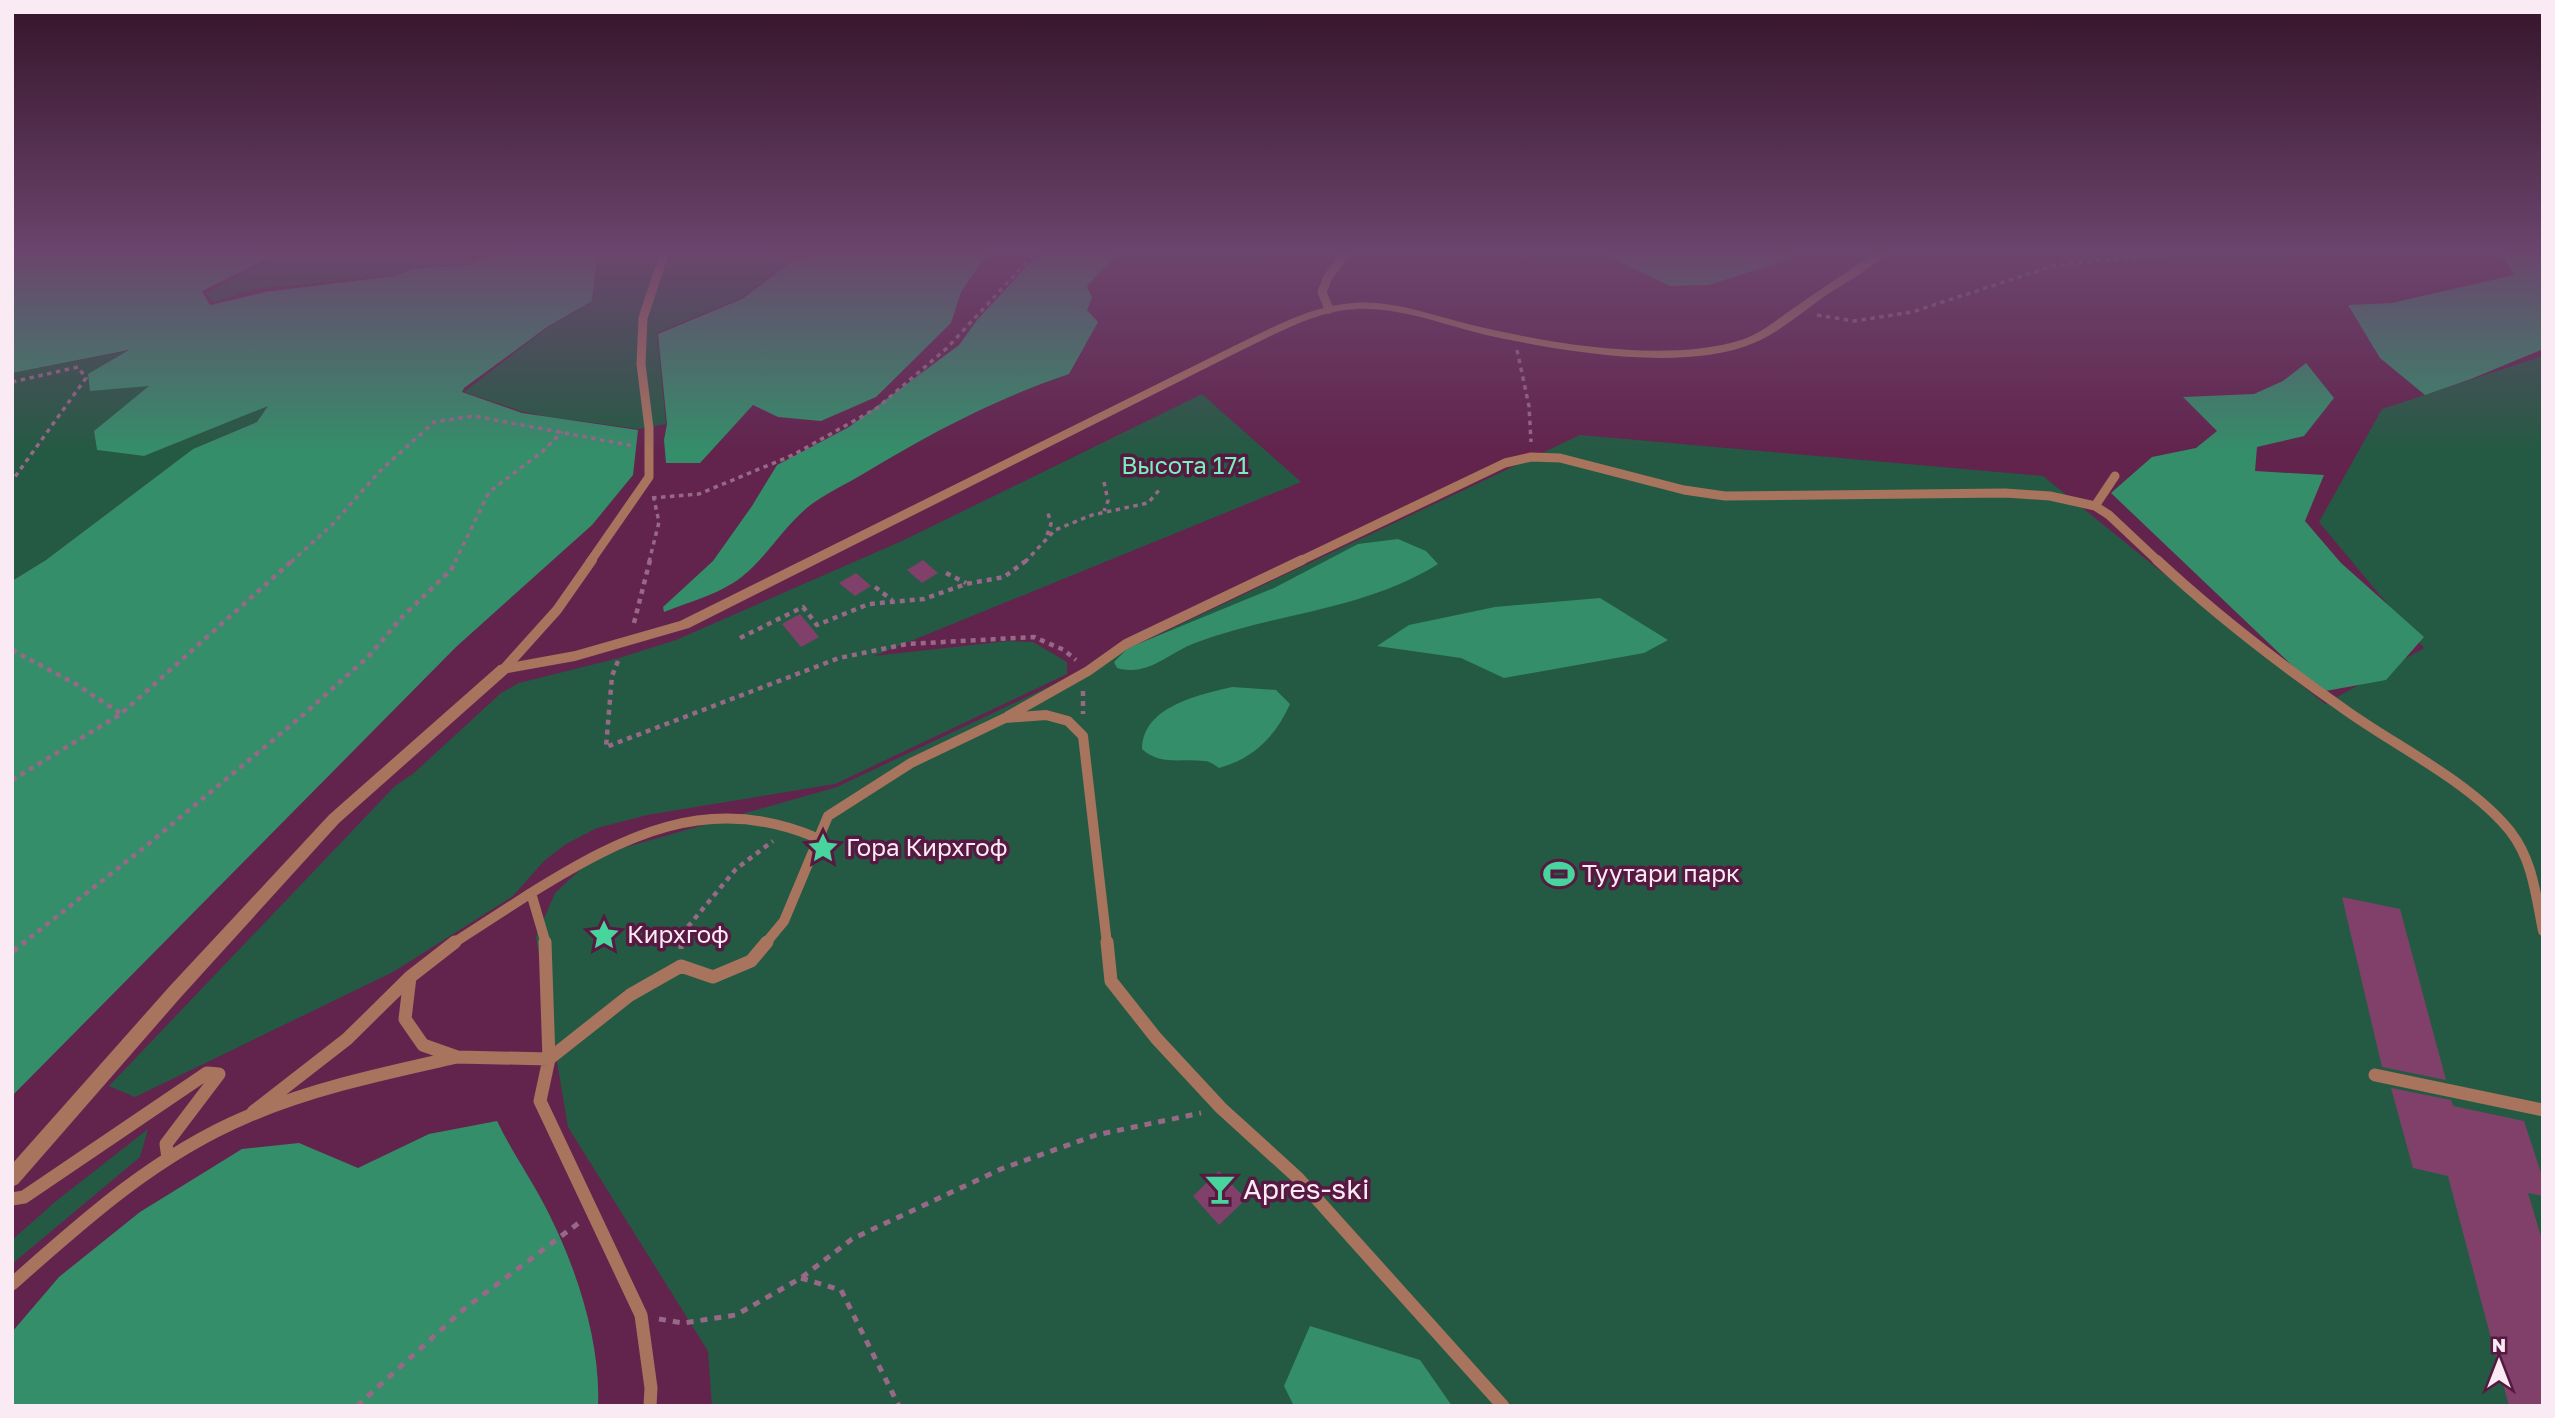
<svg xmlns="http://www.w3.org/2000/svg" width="2555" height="1418" viewBox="0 0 2555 1418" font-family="'Golos Text',sans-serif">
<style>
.green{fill:#245a43}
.forest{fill:#348e6a}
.building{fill:#814069}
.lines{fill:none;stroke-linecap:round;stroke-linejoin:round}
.path-far2{stroke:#976987;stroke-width:3.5;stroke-dasharray:4.5 4.5;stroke-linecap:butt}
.path-far1{stroke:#976987;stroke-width:4.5;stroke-dasharray:5 5;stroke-linecap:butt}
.path{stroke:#976987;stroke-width:5;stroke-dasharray:7 7;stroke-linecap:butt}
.service-far2{stroke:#a8745e;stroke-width:9}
.service-far1{stroke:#a8745e;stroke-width:10}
.service{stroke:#a8745e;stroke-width:13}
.minor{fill:#a8745e;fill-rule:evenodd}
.labels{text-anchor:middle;stroke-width:7;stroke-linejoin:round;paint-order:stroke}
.park-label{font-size:24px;fill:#77f0bc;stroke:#571942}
.poi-label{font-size:24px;fill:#faeaf3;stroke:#571942;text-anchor:start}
.near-poi-label{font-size:28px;fill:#faeaf3;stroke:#571942;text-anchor:start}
</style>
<rect width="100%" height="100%" fill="#62244d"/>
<path class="green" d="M279 254H492L467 265 416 267 394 275 256 289 214 302 205 293Z
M599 254H808L801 260 795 258 741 298 657 333 666 424 639 429 550 417 524 412 464 392 548 327 593 301Z
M132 350 150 386 94 431 97 450 144 456 269 405 257 422 193 449 46 560 12 581V373Z
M2543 356V1406H712L708 1351 568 1127 536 937 555 893 595 856 837 787 1580 435 2043 476 2325 704 2424 648 2319 522 2382 409Z
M1202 394 1301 482 874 656 1008 641 1033 642 1067 662V674L835 784 647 815 597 828 566 844 544 861 513 896 393 972 135 1097 109 1086 395 786 414 773 501 693 519 683 619 658 676 640 904 540Z
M148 1129 140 1157 12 1264V1240L55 1202Z"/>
<path class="forest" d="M12 254H277L202 291 210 305 265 292 394 276 415 268 467 266 495 254H598L592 301 547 327 464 388 462 392 522 413 638 430 633 475 592 525 456 647 12 1096V581L46 560 193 449 257 422 268 406 144 456 97 450 94 431 149 386 90 391 88 374 129 350 12 373Z
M809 254H987L961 292 951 323 876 397 821 421 778 417 753 405 700 463H666L664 440 667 424 658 334 742 299 795 259 802 260Z
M1038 254H1116L1087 286 1092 298 1087 310 1098 322 1069 374C995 399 929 434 863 474 845 485 824 494 808 507 781 529 762 565 733 583 713 596 686 603 664 612L663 607 713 561 752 506 777 465 849 427 959 345 977 320Z
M1604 254H1795L1786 260 1709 285 1670 286Z
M2502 254H2543V349L2471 379 2425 395 2380 358 2348 305 2392 303 2514 275Z
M2306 363 2334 398 2304 436 2257 447 2255 471 2324 475 2305 521 2341 563 2424 637 2386 680 2320 692 2111 493 2152 457 2196 448 2217 431 2183 397 2254 394 2283 381Z
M1398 539 1426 551 1438 564C1363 611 1277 612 1195 643 1168 653 1148 677 1117 668L1114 662 1128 648 1274 588 1358 544Z
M1600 598 1668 640 1644 653 1504 678 1461 658 1377 646 1409 625 1495 607Z
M1232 687 1276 690 1290 704C1275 737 1254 758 1219 768 1215 765 1209 761 1204 761 1182 758 1160 766 1142 749 1143 706 1199 695 1232 687Z
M497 1121C513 1154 534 1183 549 1214 577 1270 601 1343 598 1406H12V1332L59 1277 140 1212 242 1149 299 1143 358 1168 429 1134Z
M1310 1326 1420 1360 1452 1406H1294L1284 1386Z"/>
<path class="building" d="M923 560 938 573 922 583 907 570Z
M856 573 871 586 855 596 839 583Z
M800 614 819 637 801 647 782 624Z
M2342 897 2400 909 2446 1080 2382 1067Z
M2391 1088 2451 1100 2453 1106 2524 1121 2543 1179V1196L2528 1193 2543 1243V1406H2509L2448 1176 2413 1168Z
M1219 1171 1246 1199 1219 1225 1193 1196Z"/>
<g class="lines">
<path class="path-far2" d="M1817 315 1854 321 1912 312 2056 265 2170 254
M1517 350 1529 406 1531 442
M12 382 78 367 86 378 12 481
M1104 482 1108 501 1104 511
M652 498 699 494 793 455 877 408 947 348 1034 254
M1047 535 1051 524 1048 513
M291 562 332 525 380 471 434 422 474 416 634 446
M455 562 489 492 542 452 562 432
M649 562 659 522 654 499
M1025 562 1055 530 1092 515 1148 503 1160 489"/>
<path class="path-far1" d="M946 573 966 583
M875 587 892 600
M634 623 650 560
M740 638 803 607 817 625 869 604 924 599 966 584 1004 577 1027 560
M12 650 74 683 120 713
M618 661 612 676 606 747 839 658 907 644 1034 637 1064 650 1076 660
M1083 691V714
M12 780 121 714 293 560
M22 944 141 850 303 715 369 656 402 617 451 570 456 560
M681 944V935L736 869 773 841"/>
<path class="path" d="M681 942V951
M12 952 25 942
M801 1278 841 1290 899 1406
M659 1319 683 1323 736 1315 801 1278 852 1239 1001 1169 1096 1135 1201 1113
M357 1406 464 1309 580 1222"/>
<path class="service-far2" d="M1329 309 1322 292 1328 277 1345 254
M2115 476 2095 506 2109 515 2159 562
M590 562 649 477V428L641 364 643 318 664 254
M1298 562 1505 463 1531 457 1560 458 1684 490 1725 496 2005 493 2050 496 2095 506"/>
<path class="service-far1" d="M2157 560C2215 614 2280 664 2344 709 2395 746 2471 782 2510 831 2533 860 2536 897 2543 931
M504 669 557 610 592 560
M1008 716 1088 671 1126 644 1302 560
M531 893C623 836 709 791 817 838
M452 944 531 893 546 944
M765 944 784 921 828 816 911 763 1005 718 1046 715 1068 721 1083 736 1107 944"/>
<path class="service" d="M455 942 410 977 405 1019 423 1045 457 1057
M1107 942 1111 981 1156 1038 1221 1108 1298 1178 1503 1406
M457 1057 549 1059 545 942
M2375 1075 2543 1110
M253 1112 347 1039 410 977
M12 1199 24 1197 207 1073 219 1074 166 1144 168 1158
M12 1284C84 1220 156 1155 246 1117 313 1088 386 1073 457 1057
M650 1406 651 1388 641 1315 540 1101 549 1059 630 995 681 966 713 977 751 961 767 942"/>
<path class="minor" d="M1874 254H1886C1869 270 1845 283 1825 296 1802 312 1780 332 1754 343 1683 373 1560 351 1486 335 1444 325 1400 307 1356 309 1315 311 1278 333 1242 350L689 628 575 661 508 673 339 823 181 997 18 1184 12 1187V1164L169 987 329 815 499 665 575 651 680 621 1234 346C1272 328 1310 306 1353 303 1393 300 1430 315 1468 324 1546 343 1663 364 1741 340 1759 335 1775 321 1791 310 1818 291 1846 272 1874 254Z"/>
</g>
<linearGradient id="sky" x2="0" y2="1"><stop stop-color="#36142a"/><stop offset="0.56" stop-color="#6b456d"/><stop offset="1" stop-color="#6b456d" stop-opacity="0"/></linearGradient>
<rect width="2555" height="452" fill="url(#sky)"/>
<defs>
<symbol id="sight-bare" viewBox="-9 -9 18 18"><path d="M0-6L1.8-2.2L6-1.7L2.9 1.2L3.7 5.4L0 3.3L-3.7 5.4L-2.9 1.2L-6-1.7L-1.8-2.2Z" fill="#48d49d" stroke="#571942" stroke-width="2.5" paint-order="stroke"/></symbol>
<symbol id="stadium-bare" viewBox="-9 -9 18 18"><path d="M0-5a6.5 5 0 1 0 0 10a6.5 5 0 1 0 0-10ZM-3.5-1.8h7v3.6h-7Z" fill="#48d49d" stroke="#571942" stroke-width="2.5" paint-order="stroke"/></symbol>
<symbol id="bar-bare" viewBox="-9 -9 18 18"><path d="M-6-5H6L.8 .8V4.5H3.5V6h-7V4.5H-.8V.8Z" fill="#48d49d" stroke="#571942" stroke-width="2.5" paint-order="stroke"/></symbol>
</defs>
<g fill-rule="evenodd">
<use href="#sight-bare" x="801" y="826" width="44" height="44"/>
<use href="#stadium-bare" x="1537" y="852" width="44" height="44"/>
<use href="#sight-bare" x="582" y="913" width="44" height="44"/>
<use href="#bar-bare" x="1198" y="1167" width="44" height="44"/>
</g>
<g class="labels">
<g class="park-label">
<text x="1185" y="474">Высота 171</text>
</g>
<g class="poi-label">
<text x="846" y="856">Гора Кирхгоф</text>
<text x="1582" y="882">Туутари парк</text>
<text x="627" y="943">Кирхгоф</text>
</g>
<g class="near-poi-label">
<text x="1243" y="1199">Apres-ski</text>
</g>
</g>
<rect width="2555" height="1418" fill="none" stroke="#faeaf3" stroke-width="28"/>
<g transform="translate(2499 1362)" stroke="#571942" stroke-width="5" paint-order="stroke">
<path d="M0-5L12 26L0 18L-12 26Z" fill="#faeaf3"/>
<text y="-10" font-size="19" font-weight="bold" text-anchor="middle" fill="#faeaf3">N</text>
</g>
</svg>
